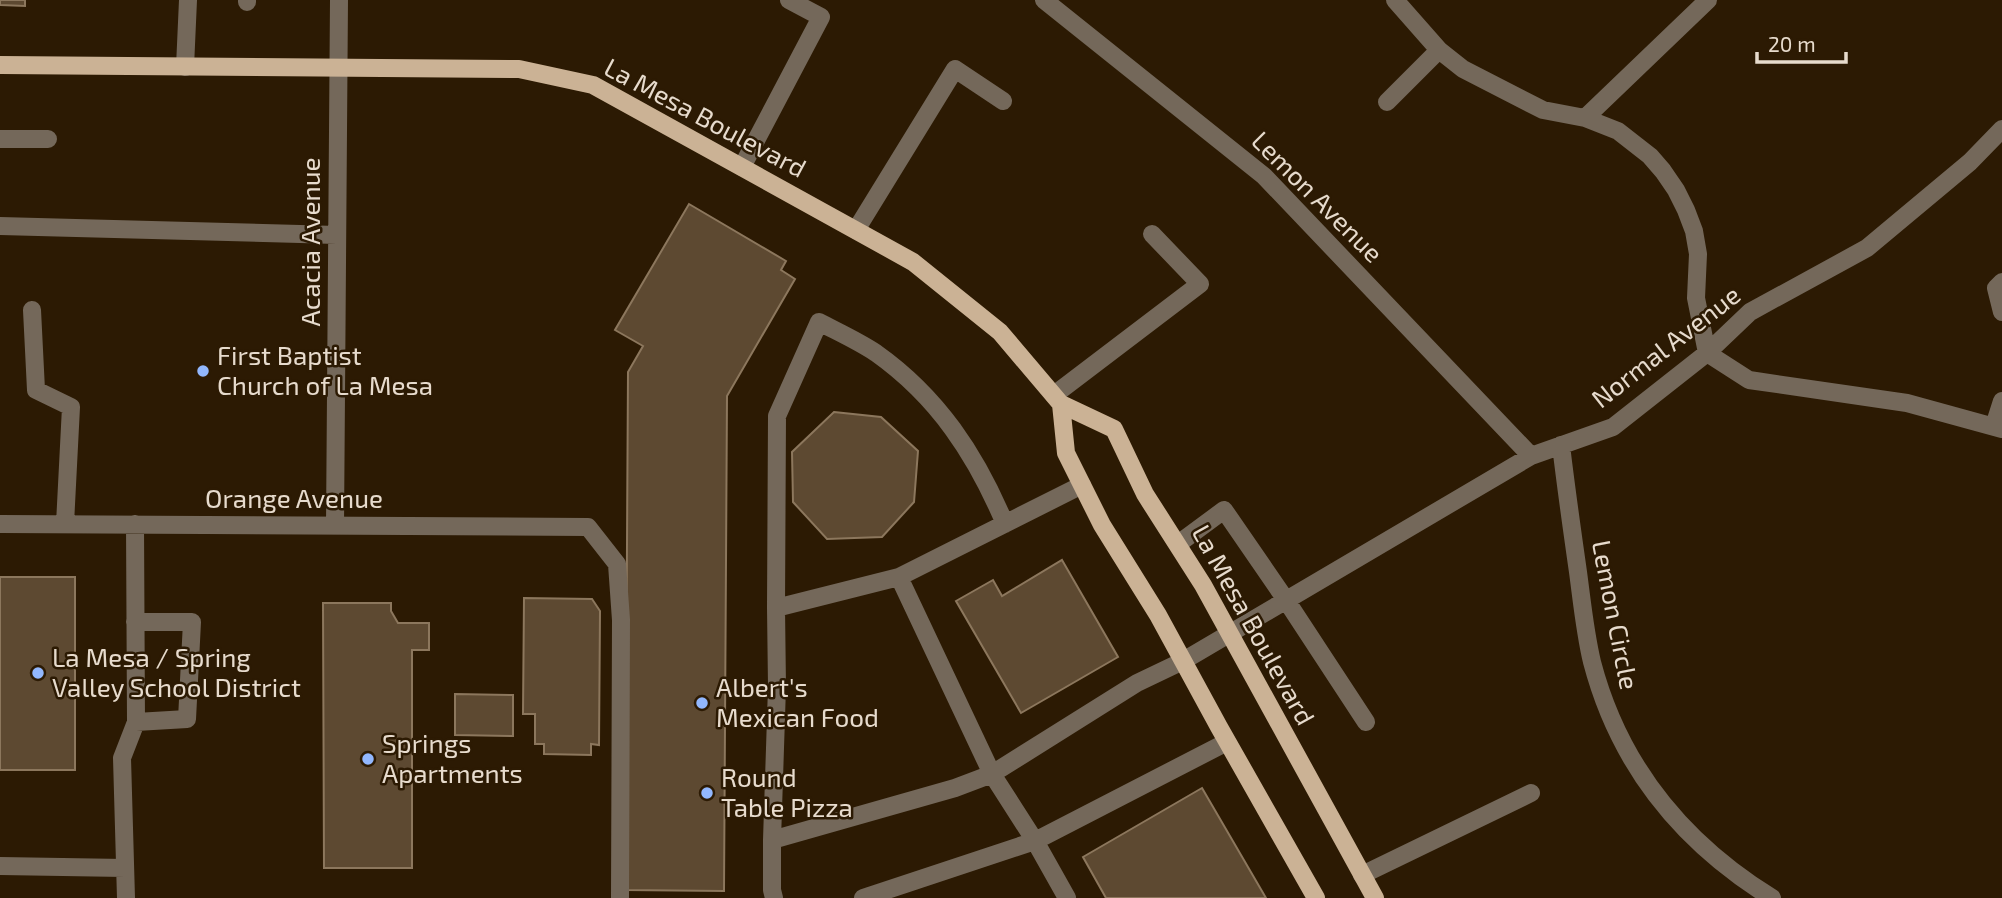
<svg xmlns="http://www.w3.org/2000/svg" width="2002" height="898" viewBox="0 0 2002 898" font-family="'Exo 2',sans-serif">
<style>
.building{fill:#5d4931;stroke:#8c775d;stroke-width:2}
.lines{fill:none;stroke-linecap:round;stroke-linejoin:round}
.minor{stroke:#74685a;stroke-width:18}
.major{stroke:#cbb295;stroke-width:18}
.poi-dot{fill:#92b7fd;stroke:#2c1a03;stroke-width:2.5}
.labels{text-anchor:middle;stroke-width:5;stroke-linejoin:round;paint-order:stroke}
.street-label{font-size:26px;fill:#e7dbcd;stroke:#2c1a03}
.poi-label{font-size:26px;fill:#e7dbcd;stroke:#2c1a03;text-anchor:start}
</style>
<rect width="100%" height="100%" fill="#2c1a03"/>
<path class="building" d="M0 0H25V6L0 5Z
M689 204 786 261 781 270 795 279 727 396 724 891 625 890 628 372 643 346 615 330Z
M834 412 881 417 918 451 914 502 882 537 827 539 793 502 792 452Z
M1062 560 1118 657 1021 713 956 601 993 580 1002 596Z
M0 577H75V770H0Z
M524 598 592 599 600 611 599 745 591 744V755L544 754V744H535V714H523Z
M323 603H391V611L398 623H429V650H412V868H324Z
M455 694 513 695V736L455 735Z
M1202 788 1266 898H1106L1083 857Z"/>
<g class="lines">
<path class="minor" d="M1044 0 1264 176 1531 456
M1395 0 1439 50 1463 69 1543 110 1585 118 1618 131 1650 156 1663 171 1676 190 1686 210 1694 231 1698 254 1696 298 1707 353 1749 380 1907 403 2002 429
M247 2V0
M185 67 188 0
M1387 102 1439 50
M1585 118 1708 0
M0 139H48
M742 167 821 17 789 0
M0 226 337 235
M856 230 955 69 1003 101
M2002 282 1996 288 2002 312
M32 310 36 390 71 407 65 524
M1054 395 1200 284 1152 234
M1994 426 2002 401
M1561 445C1566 488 1572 530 1578 572 1582 602 1585 633 1592 662 1619 765 1683 843 1772 898
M1082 485 899 577 992 774 1035 841 1227 742
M0 524 588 527 617 564 621 620 620 898
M335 526 339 0
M1178 544 1224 510 1286 600 1366 722
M899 577 776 608 777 416 819 322C838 332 858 341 876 353 938 397 976 455 1005 524
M135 622H192L187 719 136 722
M772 840 955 788 992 774 1137 683 1183 661 1531 456 1613 427 1707 353 1750 312 1867 248 1970 162 2002 129
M0 866 125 868
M1362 875 1531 793
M126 898 122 758 136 722 135 524
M774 898 772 890V840L777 687 776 608
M863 898 1035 841 1067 898"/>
<path class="major" d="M0 65 519 69 593 85 913 262 1000 332 1061 404 1114 429 1145 494 1203 585 1375 898
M1061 404 1066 453 1102 525 1158 615 1219 727 1316 898"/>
</g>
<g class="poi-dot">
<circle cx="203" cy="371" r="7"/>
<circle cx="38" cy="673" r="7"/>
<circle cx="702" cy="703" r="7"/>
<circle cx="368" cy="759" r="7"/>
<circle cx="707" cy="793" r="7"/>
</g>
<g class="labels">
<g class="street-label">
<text transform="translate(705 118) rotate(28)" y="9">La Mesa Boulevard</text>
<text transform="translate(1317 197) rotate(45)" y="9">Lemon Avenue</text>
<text transform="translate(311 242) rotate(-90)" y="9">Acacia Avenue</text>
<text transform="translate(1666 347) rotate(-38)" y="9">Normal Avenue</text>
<text x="294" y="508">Orange Avenue</text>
<text transform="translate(1615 615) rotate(79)" y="9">Lemon Circle</text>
<text transform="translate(1253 625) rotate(61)" y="9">La Mesa Boulevard</text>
</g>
<g class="poi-label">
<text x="217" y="365">First Baptist<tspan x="217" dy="30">Church of La Mesa</tspan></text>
<text x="52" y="667">La Mesa / Spring<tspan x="52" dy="30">Valley School District</tspan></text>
<text x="716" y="697">Albert's<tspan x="716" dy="30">Mexican Food</tspan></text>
<text x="382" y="753">Springs<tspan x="382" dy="30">Apartments</tspan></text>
<text x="721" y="787">Round<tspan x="721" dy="30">Table Pizza</tspan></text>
</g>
</g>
<path d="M1757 52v10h89v-10" fill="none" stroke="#e7dbcd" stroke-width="3.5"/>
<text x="1768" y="52" font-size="21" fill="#e7dbcd" stroke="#2c1a03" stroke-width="5" paint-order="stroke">20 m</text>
</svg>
